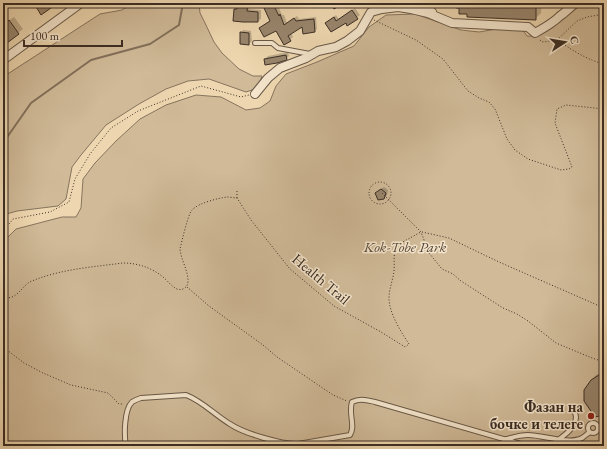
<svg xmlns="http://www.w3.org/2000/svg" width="607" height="449" viewBox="0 0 607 449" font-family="'EB Garamond',serif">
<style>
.green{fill:#d0ba98;stroke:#86745e}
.shadow{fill:#0003}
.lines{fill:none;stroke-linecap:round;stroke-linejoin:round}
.stream{stroke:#82705b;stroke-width:2}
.building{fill:#98856d;stroke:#3b2d24}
.lane-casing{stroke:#685847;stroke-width:6}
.street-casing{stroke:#685847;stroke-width:10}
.path{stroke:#3b2d24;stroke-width:1;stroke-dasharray:1 2;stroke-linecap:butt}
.lane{stroke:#f4e5cc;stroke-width:4}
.street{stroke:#f4e5cc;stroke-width:8}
.poi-dot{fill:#8f2418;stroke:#f4e5cc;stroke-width:1.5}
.labels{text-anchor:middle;stroke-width:3;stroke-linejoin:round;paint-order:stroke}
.park-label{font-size:15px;font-style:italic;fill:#59493b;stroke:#f4e5cc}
.street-label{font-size:15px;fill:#3b2d24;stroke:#f4e5cc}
.poi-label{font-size:15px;font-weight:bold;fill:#3b2d24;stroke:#f4e5cc;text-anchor:end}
</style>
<rect width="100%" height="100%" fill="#eed7b0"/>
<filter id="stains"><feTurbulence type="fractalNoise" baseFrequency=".005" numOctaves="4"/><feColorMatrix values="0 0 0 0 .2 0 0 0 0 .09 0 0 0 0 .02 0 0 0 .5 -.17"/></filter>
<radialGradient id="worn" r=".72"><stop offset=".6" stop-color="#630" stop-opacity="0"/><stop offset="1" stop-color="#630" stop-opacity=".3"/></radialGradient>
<path class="green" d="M133 3H199L200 13 205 23 214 42 222 53 239 69 253 76H262L259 84 255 89 246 92 209 79 188 81 166 89 139 104 106 125 81 155 72 167 66 199 58 206 17 211 3 215V77L100 14 122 10Z
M582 3H604V446H3V242L16 229 62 217H76L81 208 83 179 95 163 116 141 140 119 166 105 196 95 221 97 246 110 260 108 270 101 276 86 286 74 317 62 354 46 369 27 386 15 415 14 461 30 479 32 508 27 523 30 527 36C546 39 565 16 577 5Z"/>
<path class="shadow" d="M236 3H250L249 9 261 10V19L258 21 234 20Z
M273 3H277L282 15H284L287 23 297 16 299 19 316 17 317 29 315 31 303 25 291 33 293 37 285 44 277 30 260 28 271 20 265 8 268 6Z
M457 3H542L541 13 535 19 468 13 460 7Z
M355 8 360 15 348 24 346 21 326 23 336 15 339 19Z
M14 17 23 29 18 33 3 41V24Z
M243 30 251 31 252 41 249 44 241 33Z
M288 52 289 56 286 59H265L268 56Z
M384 187 388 190 387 195 384 198 379 190Z
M604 371V414L592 380 596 375Z"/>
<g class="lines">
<path class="stream" d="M3 143 31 103 91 60 150 44 179 25 183 3"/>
</g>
<path class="building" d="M38 3H58L41 15 35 5Z
M237 3H248L247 11 258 12V22H243L233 21 234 9H237Z
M330 3H344L334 9Z
M456 3H534L536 7V20L467 17V14H459V8H456Z
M273 4 279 16 280 14 284 25 294 18 296 21 314 19 315 32 303 34 302 27 288 36 291 41 284 45 276 31 264 37 259 28 270 21 264 8Z
M352 10 358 19 347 26 346 23 331 32 325 23 334 17 336 21Z
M9 20 19 34 7 43 3 36V25Z
M240 32 249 33V45L240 44Z
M286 55 287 60 277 63 265 65 264 59Z
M381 189 386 193 384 199 378 200 375 193Z
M604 372V415L595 417 584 401V390L591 380Z"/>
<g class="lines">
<defs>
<path id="lane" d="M255 43H272L278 48 310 54
M588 428a5 5 0 1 1 10 0a5 5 0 1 1-10 0Z
M506 439C514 437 521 435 528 435 543 435 568 445 582 438 585 436 587 434 590 432
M558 440C565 435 576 427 576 417 576 414 574 411 572 408
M126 446C124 435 124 410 132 402 135 400 138 399 141 398L186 395C202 401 215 415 230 424 243 433 283 445 298 444L350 435C356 426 348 414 352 402 360 398 366 400 375 402L528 446"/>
<path id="street" d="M420 3 432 12
M3 60 81 3
M255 94 268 78 280 68 306 58 318 51 336 47 347 41 360 31 371 12 382 9 398 7 411 9 428 13 452 23 528 27 535 33C544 28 553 23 560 16 566 12 570 7 576 3
M3 230V229"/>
</defs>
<use href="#lane" class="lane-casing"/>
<use href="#street" class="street-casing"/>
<path class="path" d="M374 20 416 40 443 59 468 91 479 98 489 102 495 109 507 139 515 150 528 159 561 170 569 169 572 167 555 123 557 109 566 105 604 109
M540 40 543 42 557 40 577 21 587 17 604 14
M558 40C569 49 590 61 604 64
M369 193a11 11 0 1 1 22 0a11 11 0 1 1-22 0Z
M382 193 421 232 429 253 442 269 453 274 461 281 503 308 517 314 528 321 556 343 592 358 604 362
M237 198V189
M9 224 13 219 50 212 69 202 75 179 90 154 111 128 138 111 201 86 241 97 249 95
M422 232 449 238 499 262 604 308
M187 287 209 306 263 345 277 357 333 395 347 401
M3 298C6 298 9 298 12 297 20 294 24 284 32 281 61 269 93 267 123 263 138 263 152 268 163 277 168 281 172 287 177 289 183 291 188 287 188 281 188 270 181 260 180 249 182 241 188 214 192 210 198 203 219 198 227 197 230 197 234 198 237 198L251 220 290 269 334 306 381 332 405 347 409 344C401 332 389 313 389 298 389 289 393 280 394 271 395 261 392 251 399 244L421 232
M3 345 7 350 24 363 43 373 71 385 108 393 119 404H123"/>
<use href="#lane" class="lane"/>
<use href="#street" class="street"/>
</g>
<circle class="poi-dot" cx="591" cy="416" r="4"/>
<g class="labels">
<g class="park-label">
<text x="405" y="252">Kok-Tobe Park</text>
</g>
<g class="street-label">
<text transform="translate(321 279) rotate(40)" y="5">Health Trail</text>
</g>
<g class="poi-label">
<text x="583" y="412">Фазан на<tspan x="583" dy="17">бочке и телеге</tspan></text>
</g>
</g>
<rect width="607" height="449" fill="none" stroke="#eed7b0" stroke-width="16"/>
<rect x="4" y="4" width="599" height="441" fill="none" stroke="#3b2d24" stroke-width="2"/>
<rect x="8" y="8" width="591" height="433" fill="none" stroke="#3b2d24"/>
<g transform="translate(565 42) rotate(78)" stroke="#f4e5cc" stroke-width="3" paint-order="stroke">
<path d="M0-3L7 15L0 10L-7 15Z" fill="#3b2d24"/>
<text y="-6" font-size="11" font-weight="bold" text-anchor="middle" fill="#3b2d24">С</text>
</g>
<path d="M24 40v6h98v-6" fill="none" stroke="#3b2d24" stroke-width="2"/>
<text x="30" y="40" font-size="12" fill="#3b2d24" stroke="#f4e5cc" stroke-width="3" paint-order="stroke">100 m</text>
<rect width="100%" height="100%" filter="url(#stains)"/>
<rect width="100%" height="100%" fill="url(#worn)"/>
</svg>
